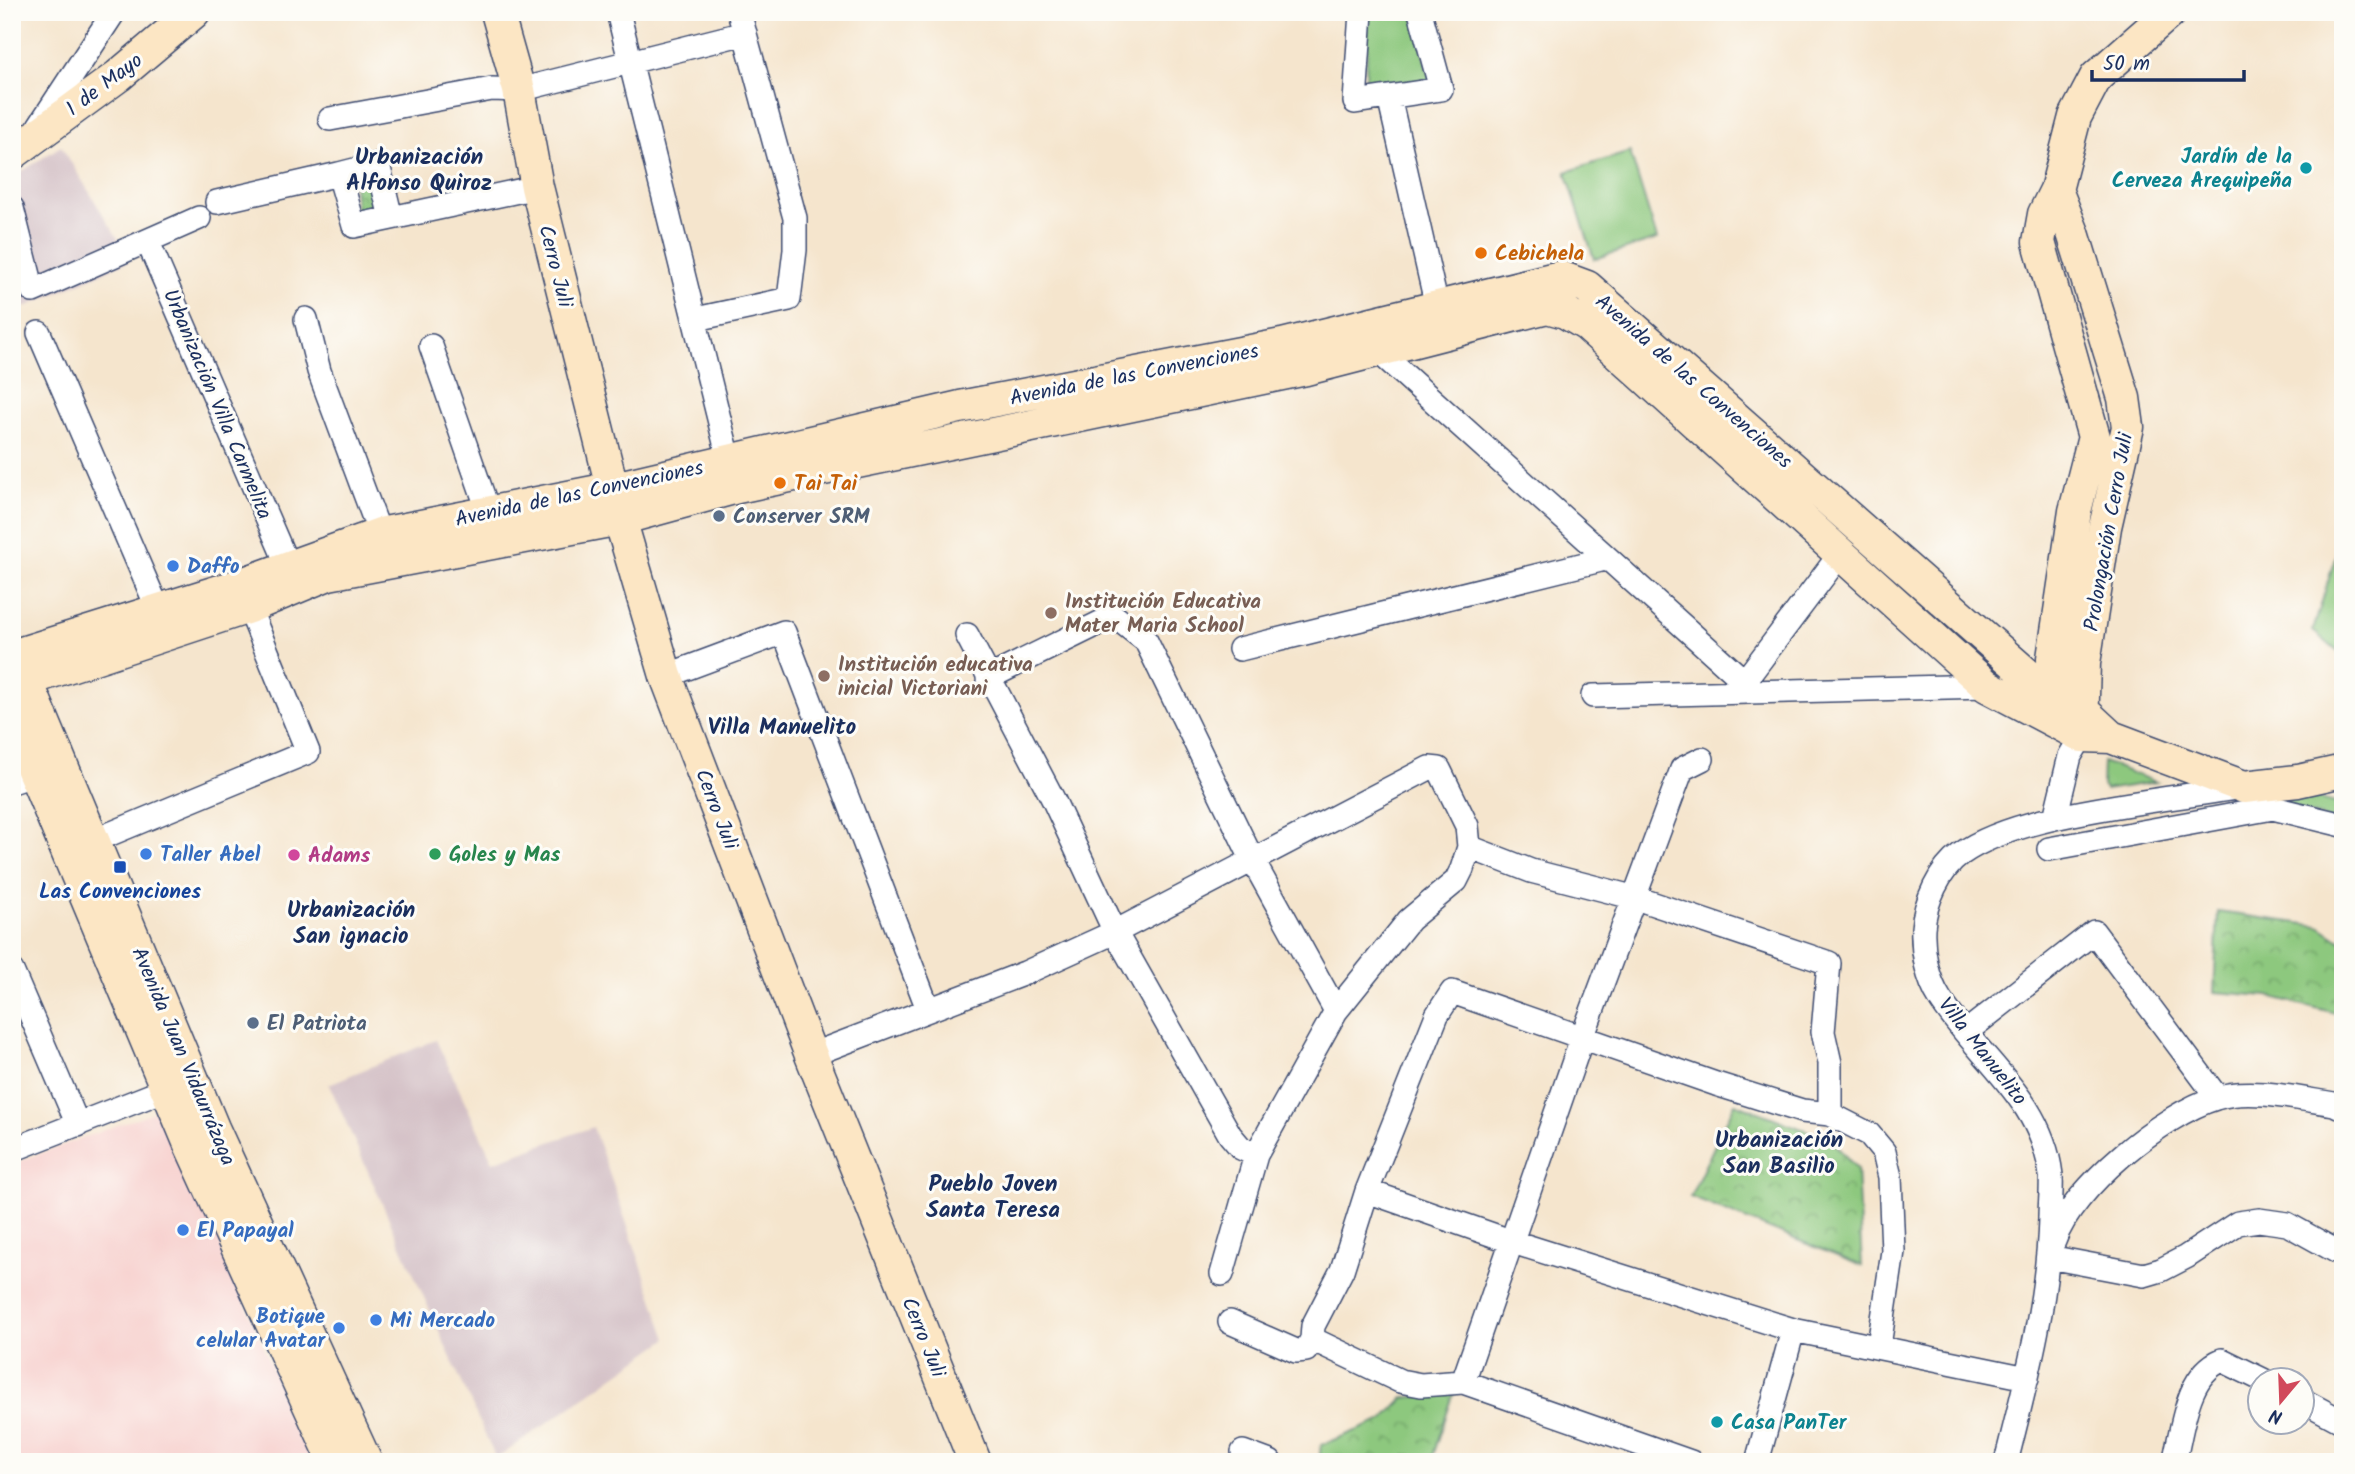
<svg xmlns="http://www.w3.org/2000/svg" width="2355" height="1474" viewBox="0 0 2355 1474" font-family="Kalam,sans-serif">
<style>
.built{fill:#f7d0ce}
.industrial{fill:#d2bec4}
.grass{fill:#8dc87e;stroke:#547c6e;stroke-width:2}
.park{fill:url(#park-crowns);stroke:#547c6e;stroke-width:2}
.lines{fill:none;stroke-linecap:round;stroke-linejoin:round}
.street-casing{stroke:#3c4a6f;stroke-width:26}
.secondary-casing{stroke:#3c4a6f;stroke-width:35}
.street{stroke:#fff;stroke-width:23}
.secondary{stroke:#fce6c4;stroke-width:32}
.culture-dot{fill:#0f9aa8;stroke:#fdfcf7;stroke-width:2.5}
.food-dot{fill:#e8710a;stroke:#fdfcf7;stroke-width:2.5}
.service-dot{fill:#5c6f8a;stroke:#fdfcf7;stroke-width:2.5}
.shop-dot{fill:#3f7fe0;stroke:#fdfcf7;stroke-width:2.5}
.education-dot{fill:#8d6e63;stroke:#fdfcf7;stroke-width:2.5}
.leisure-dot{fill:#2e9e5b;stroke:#fdfcf7;stroke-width:2.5}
.hotel-dot{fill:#d1479c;stroke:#fdfcf7;stroke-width:2.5}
.transit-dot{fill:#1a4fb4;stroke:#fdfcf7;stroke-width:2.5}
.labels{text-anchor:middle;stroke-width:6;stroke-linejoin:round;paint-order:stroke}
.street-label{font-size:21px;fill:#1b2f5e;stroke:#fdfcf7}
.culture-label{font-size:21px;font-weight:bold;fill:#0d838f;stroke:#fdfcf7;text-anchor:end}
.food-label{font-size:21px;font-weight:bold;fill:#c56008;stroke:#fdfcf7;text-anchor:start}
.service-label{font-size:21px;font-weight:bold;fill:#4e5e75;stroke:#fdfcf7;text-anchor:start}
.shop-label{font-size:21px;font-weight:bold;fill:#366cbe;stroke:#fdfcf7;text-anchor:start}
.education-label{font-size:21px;font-weight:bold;fill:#785e54;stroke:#fdfcf7;text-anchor:start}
.leisure-label{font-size:21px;font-weight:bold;fill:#27864d;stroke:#fdfcf7;text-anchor:start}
.hotel-label{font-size:21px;font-weight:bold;fill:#b23c85;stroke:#fdfcf7;text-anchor:start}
.transit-label{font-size:21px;font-weight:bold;fill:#164399;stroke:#fdfcf7}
.neighbourhood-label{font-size:23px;font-weight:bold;fill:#1b2f5e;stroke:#fdfcf7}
</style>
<defs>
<pattern id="park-crowns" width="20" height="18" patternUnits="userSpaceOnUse" patternTransform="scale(1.75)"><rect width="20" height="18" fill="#8dc87e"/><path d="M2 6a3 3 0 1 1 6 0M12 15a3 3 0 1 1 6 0" fill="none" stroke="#72a36a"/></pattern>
</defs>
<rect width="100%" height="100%" fill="#fdfcf7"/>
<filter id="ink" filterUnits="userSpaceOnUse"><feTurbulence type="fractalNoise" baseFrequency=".0143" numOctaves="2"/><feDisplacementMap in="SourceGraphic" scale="14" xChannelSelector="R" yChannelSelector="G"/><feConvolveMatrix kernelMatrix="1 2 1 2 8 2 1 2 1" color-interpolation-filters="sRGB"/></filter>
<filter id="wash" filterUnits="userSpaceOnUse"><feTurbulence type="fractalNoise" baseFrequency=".00686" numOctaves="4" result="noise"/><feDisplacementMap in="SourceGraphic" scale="28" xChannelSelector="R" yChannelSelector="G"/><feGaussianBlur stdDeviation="1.57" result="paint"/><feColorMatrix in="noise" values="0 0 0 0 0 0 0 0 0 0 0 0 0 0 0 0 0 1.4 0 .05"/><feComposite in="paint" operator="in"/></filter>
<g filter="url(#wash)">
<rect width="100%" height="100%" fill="#f5e5cd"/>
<path class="built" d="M164 1108 311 1462H12V1164Z"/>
<path class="industrial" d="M61 146 131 260 12 313V178Z
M436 1040 493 1162 593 1127 667 1339 496 1459 329 1084Z"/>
<path class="grass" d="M1369 12H1413L1431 84 1365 95Z
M1630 152 1657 239 1594 259 1566 172Z
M2343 532V656L2313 631Z
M2103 762 2156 782 2105 790 2102 786Z
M2301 794 2343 805V823L2283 806 2286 795Z"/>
<path class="park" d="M377 179 381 207 356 211 354 184Z
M2218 912 2319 926 2343 942V1015L2268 996 2214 992Z
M1735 1103 1831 1140 1857 1169 1862 1266 1690 1197Z
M1454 1392 1431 1462H1319L1321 1445 1383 1420 1404 1398Z"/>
</g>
<g filter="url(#ink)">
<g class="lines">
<defs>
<path id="street" d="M618 12 733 475
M1361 12 1355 102 1441 89 1420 12
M1389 97 1440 320
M330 119 492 89 519 90 745 33
M39 126 114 12
M339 174 378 164 391 218
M217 202 339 174 354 226 537 187
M12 208 33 291 199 218
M148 242 288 566
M306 319 319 371 380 534 382 548
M696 319 789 299 795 250V218L739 12
M39 333 164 623
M431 346 489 513
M1378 351 1755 691
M967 635 1053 799 1115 932 1230 1135 1241 1148 1256 1155
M1240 649 1605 559
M666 676 784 632 928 1009
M988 678 1114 616 1146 641 1253 861 1336 1011
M1744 682 1841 553
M1593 696 1987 686
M12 782 36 774
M2055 818 2070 756 2082 736
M81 846 308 752 243 593
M1469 847 1531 871 1636 898 1829 963 1823 1032 1830 1063V1114
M2049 849 2273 808 2343 825
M12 971 78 1125
M1966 1032 2094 932 2217 1097
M811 1055 1025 973 1115 932 1429 768 1439 769 1467 826 1469 847 1462 869 1456 881 1409 920 1336 1011 1256 1155 1222 1274
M12 1150 167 1089
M1367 1191 1513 1242 1793 1330 2027 1378
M2054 1241C2072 1188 2163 1114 2216 1098 2249 1087 2300 1099 2334 1104L2343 1108
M2049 1257 2144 1275 2161 1270 2186 1257 2238 1223 2259 1220 2287 1224 2343 1255
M1230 1322 1296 1351 1306 1350 1312 1339 1313 1326 1342 1270 1367 1191 1437 1015 1452 992 1716 1084 1802 1111 1830 1114 1869 1134 1884 1152 1890 1177 1893 1251 1879 1346
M1312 1339 1400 1381 1421 1385 1463 1382 1691 1462
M1463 1382 1582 1038 1682 769 1702 759
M2302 1400 2343 1422
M1243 1452 1270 1462
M1757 1462 1793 1330
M2006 1462C2026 1382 2048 1300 2050 1218 2050 1204 2052 1189 2051 1175 2042 1099 1978 1058 1940 999 1927 979 1922 951 1923 928 1925 902 1939 870 1961 854 2018 812 2168 800 2242 787
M2174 1462C2183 1428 2186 1375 2222 1360L2263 1380"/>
<path id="secondary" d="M497 12 519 90 537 187 620 519 666 676 811 1055 975 1462
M12 154 118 76 194 12
M2056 190 2073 233 2124 398 2128 427 2105 527 2084 663 2082 729
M12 656 239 585 380 534 614 488 960 407 1282 345 1560 277 1587 287 2031 678 2053 696 2082 710 2111 737
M18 660 213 1128 366 1462
M12 685 249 607 328 574 620 519 737 487 1306 369 1547 307 1565 312 1587 325 1987 686 2082 736 2111 737 2244 787 2298 781 2343 771
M2054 710 2053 658 2075 511 2094 437 2039 242 2044 214 2056 190 2075 117 2096 77 2170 12
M12 720 189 1142 335 1462"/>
</defs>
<use href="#street" class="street-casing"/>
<use href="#secondary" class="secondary-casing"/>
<use href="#street" class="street"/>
<use href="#secondary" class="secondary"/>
</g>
</g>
<g class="culture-dot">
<circle cx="2306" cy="168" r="7"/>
<circle cx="1717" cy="1422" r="7"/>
</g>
<g class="food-dot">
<circle cx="1481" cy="253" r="7"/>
<circle cx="780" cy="483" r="7"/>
</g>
<g class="service-dot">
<circle cx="719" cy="516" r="7"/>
<circle cx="253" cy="1023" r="7"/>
</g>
<g class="shop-dot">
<circle cx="173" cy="566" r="7"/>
<circle cx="146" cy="854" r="7"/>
<circle cx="183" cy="1230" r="7"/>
<circle cx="376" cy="1320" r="7"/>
<circle cx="339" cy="1328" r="7"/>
</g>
<g class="education-dot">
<circle cx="1051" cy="613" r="7"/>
<circle cx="824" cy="676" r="7"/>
</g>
<circle class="leisure-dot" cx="435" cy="854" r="7"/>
<circle class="hotel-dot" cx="294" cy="855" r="7"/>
<rect class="transit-dot" x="113" y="860" width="14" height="14" rx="3.5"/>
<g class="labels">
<g class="street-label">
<text transform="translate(104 84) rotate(-37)" y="7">1 de Mayo</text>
<text transform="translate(556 266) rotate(76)" y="7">Cerro Juli</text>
<text transform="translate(1134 374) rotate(-11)" y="7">Avenida de las Convenciones</text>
<text transform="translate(1694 381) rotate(41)" y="7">Avenida de las Convenciones</text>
<text transform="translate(218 404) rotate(67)" y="7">Urbanización Villa Carmelita</text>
<text transform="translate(579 493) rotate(-12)" y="7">Avenida de las Convenciones</text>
<text transform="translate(2108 532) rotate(-80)" y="7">Prolongación Cerro Juli</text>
<text transform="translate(717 809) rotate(69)" y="7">Cerro Juli</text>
<text transform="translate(1983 1051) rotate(52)" y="7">Villa Manuelito</text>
<text transform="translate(184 1056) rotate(67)" y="7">Avenida Juan Vidaurrázaga</text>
<text transform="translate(924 1337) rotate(68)" y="7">Cerro Juli</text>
</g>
<g class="culture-label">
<text x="2292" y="163">Jardín de la<tspan x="2292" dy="24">Cerveza Arequipeña</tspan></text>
<text x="1731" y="1429" text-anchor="start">Casa PanTer</text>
</g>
<g class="food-label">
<text x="1495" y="260">Cebichela</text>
<text x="794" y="490">Tai Tai</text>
</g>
<g class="service-label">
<text x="733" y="523">Conserver SRM</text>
<text x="267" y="1030">El Patriota</text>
</g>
<g class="shop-label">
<text x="187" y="573">Daffo</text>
<text x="160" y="861">Taller Abel</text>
<text x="197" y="1237">El Papayal</text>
<text x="325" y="1323" text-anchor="end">Botique<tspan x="325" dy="24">celular Avatar</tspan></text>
<text x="390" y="1327">Mi Mercado</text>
</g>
<g class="education-label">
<text x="1065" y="608">Institución Educativa<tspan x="1065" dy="24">Mater Maria School</tspan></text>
<text x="838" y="671">Institución educativa<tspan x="838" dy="24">inicial Victoriani</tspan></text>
</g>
<g class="leisure-label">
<text x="449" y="861">Goles y Mas</text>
</g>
<g class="hotel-label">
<text x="308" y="862">Adams</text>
</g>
<g class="transit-label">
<text x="120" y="898">Las Convenciones</text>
</g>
<g class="neighbourhood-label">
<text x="419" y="164">Urbanización<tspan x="419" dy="26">Alfonso Quiroz</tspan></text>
<text x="782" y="734">Villa Manuelito</text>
<text x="351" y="917">Urbanización<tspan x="351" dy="26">San ignacio</tspan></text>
<text x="1779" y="1147">Urbanización<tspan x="1779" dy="26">San Basilio</tspan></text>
<text x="993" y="1191">Pueblo Joven<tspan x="993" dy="26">Santa Teresa</tspan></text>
</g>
</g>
<rect width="2355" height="1474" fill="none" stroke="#fdfcf7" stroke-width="42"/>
<g transform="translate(2281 1401) rotate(199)"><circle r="33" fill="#fdfcf7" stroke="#a3aaba" stroke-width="2"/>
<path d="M0-5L12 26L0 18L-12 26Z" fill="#d1495b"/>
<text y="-10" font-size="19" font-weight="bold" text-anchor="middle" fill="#1b2f5e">N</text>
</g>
<path d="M2092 70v10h152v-10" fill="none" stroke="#1b2f5e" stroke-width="3.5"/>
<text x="2103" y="70" font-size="21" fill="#1b2f5e" stroke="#fdfcf7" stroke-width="5" paint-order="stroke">50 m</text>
</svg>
